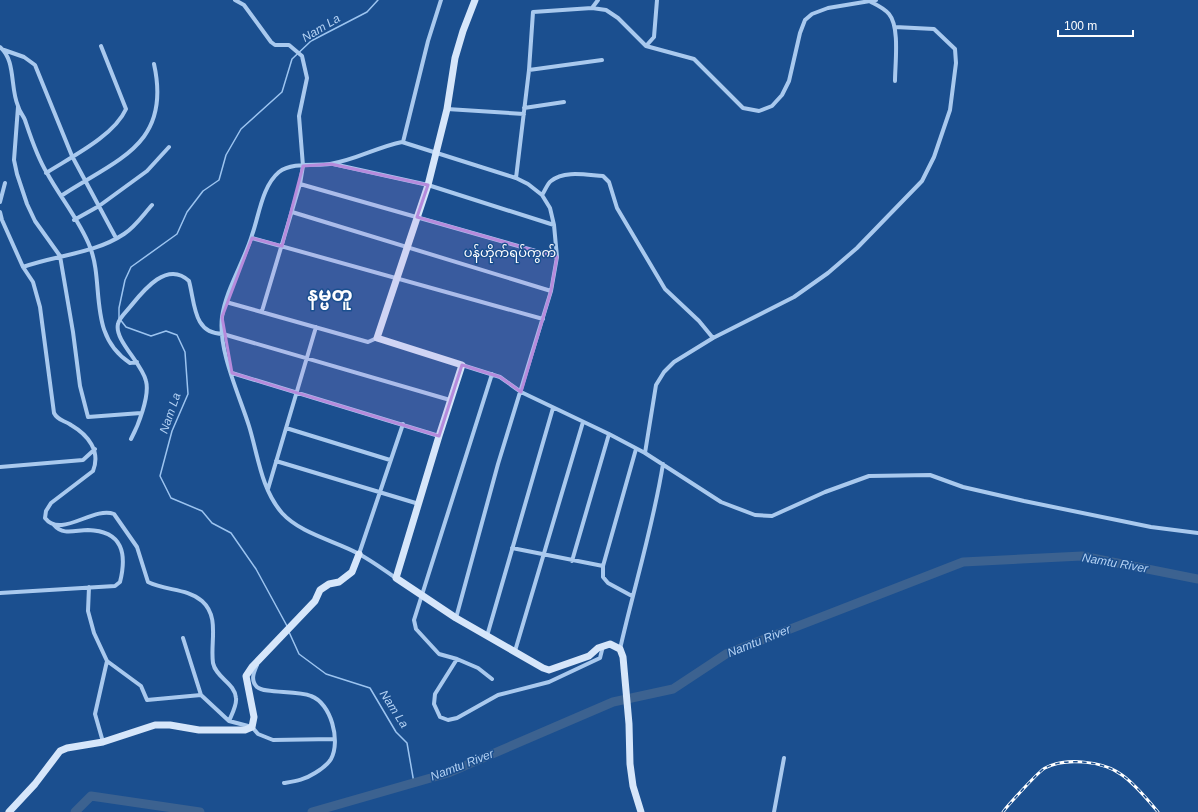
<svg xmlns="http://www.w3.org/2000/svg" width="1198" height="812" viewBox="0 0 1198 812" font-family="Arial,'Noto Sans Myanmar',sans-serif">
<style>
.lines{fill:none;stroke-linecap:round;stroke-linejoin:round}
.stream{stroke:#9cc4f0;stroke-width:1.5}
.river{stroke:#3c6290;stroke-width:9}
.street{stroke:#a9c9ee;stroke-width:4}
.secondary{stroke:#d6e6fa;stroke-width:7}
.rail-casing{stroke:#fff;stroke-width:3}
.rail{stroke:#1b4f8f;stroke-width:1.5;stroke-dasharray:4.5;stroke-linecap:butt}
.marked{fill:#b68bdc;fill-opacity:0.2;stroke:#b68bdc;stroke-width:3;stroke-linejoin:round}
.labels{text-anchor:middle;stroke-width:3;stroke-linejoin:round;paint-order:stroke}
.water-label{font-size:12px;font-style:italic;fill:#b5d3f5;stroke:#1b4f8f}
.quarter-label{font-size:13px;fill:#fff;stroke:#1b4f8f}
.town-label{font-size:19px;font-weight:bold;fill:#fff;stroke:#1b4f8f}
</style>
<rect width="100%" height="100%" fill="#1b4f8f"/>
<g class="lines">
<path class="stream" d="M287 626 256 569 231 533 212 523 202 511 171 498 160 476 172 431 188 394 185 352 177 335 166 331 151 336 126 327 119 318V308L125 280 131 267 177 234 187 212 203 191 219 180 226 155 241 129 282 92 292 59 311 41 367 12 378 0
M289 632 299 654 326 674 370 688 396 732 407 743 414 783"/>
<path class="river" d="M75 812 91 796 200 812
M312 812 448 773 613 702 673 689 726 654 963 562 1082 556 1198 579"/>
<path class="street" d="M235 0 244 5 271 42 275 45H289L302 56 307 78 299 116 303 166 300 184 262 311
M871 2C877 5 884 8 889 14 900 27 895 64 895 81
M592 8 598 0
M646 46 654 37 657 0
M0 47C16 60 10 88 18 106 19 111 23 115 25 120 31 138 37 157 47 173 60 197 80 221 90 247 105 285 87 335 130 363L137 362
M4 50 24 57 35 65 72 156 116 238
M529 70 602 60
M18 107 14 160 17 174 27 204 35 221 60 256 73 332 80 386 88 417 141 413
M524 108 564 102
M447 109 524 114
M403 142 428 41 441 0
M333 164 428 185 554 225
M46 173C71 157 114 136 126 109L101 46
M516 178 529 70 533 12 592 8 606 10 618 18 646 46 694 59 743 108 759 111 772 106 782 95 789 81 800 33 805 20 812 14 828 8 876 0
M300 184 557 257
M542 195C545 191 547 184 551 181 564 170 587 175 603 176L609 182 617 208 665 289 699 321 713 338
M61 196C117 159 172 145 154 64
M0 202 5 183
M0 212 2 220 23 267 33 282 40 307 54 413C58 421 64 420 71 425 88 435 101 451 93 471L51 503 46 511 45 518C61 539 93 506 114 514L137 547 148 582C166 591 187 588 202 601 220 617 210 642 213 663 216 678 235 683 236 698 237 705 232 714 229 721
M292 212 551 291
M74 220 99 206 147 171 169 147
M252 238 543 319
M23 267C56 255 94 254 124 234 135 227 143 215 152 205
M226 302 368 342 377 338
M462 365 500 377 521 392 609 434 645 453 721 502 755 515 772 516 825 492 869 476 930 475 963 487 1024 501 1151 527 1198 533
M232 373 439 436
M286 428 390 460
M131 439C138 426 150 396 146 381 142 363 114 340 118 324 119 318 126 312 130 307 143 291 167 260 189 281 195 303 193 334 223 334L450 400
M645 453 656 385 664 372 674 362 713 338 794 297 828 273 857 248 922 181 934 157 950 110 956 63 955 49 934 29 895 27
M276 461 419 504
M0 467 83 460 95 449
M268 489 316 327
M512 548 603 566
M359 554 403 424
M572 561 609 434
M396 578C384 570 372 561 359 554 336 541 301 534 282 513 261 489 258 455 249 426 239 394 218 351 222 317 226 289 244 262 252 235 259 216 262 186 279 172 292 162 315 166 330 164 356 160 377 147 402 142L516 178 528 184 542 195 550 208 554 225 557 257 551 291 498 464 456 618
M89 587 88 611 94 633 107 661 141 686 147 700 201 695 183 638
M0 593 115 586 120 582C127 554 123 531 88 530 76 530 63 536 54 525
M632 596 608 583 603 577V566L636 449
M487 636 553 408
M620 649C634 587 653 527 663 464
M515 651 583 422
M457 659 435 694 434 704 440 717 448 720 457 718 498 695 549 682 600 658 603 646
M257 665C254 672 250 680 257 687 265 694 297 690 311 696 331 703 341 741 331 759 328 764 320 770 315 773 304 780 296 781 284 783
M492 679 478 668 457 659 439 654 416 629 414 620 492 374
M201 695 229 721 252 727 258 734 273 740 334 739
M103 742 95 714 107 661
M774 812 784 758"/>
<path class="secondary" d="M475 0 463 31 455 58 447 109 428 185 377 338 462 365 439 436 396 578 456 618 543 668 549 670 589 656 598 648 610 644 620 649 623 657 629 724 630 764 633 786 641 812
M9 812 35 784 60 751 67 748 103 742 155 725H170L199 730H245L252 727 254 717 246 676 252 667 315 601 320 590 329 584 339 582 352 572 359 554"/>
<defs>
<path id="rail" d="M1003 812C1008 805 1039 771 1045 768 1066 757 1103 761 1122 775 1136 785 1146 798 1158 812"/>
</defs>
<use href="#rail" class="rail-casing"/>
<use href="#rail" class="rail"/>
</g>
<path class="marked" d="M331 164 428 185 417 217 557 257 551 291 521 392 500 377 462 365 439 436 232 373 222 317 252 238 282 246 303 166Z"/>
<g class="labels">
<g class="water-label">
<text transform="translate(321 28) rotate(-31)" y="4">Nam La</text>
<text transform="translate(170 413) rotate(-71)" y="4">Nam La</text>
<text transform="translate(1115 563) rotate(10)" y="4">Namtu River</text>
<text transform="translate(759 641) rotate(-22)" y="4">Namtu River</text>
<text transform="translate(394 709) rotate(57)" y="4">Nam La</text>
<text transform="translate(462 765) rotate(-21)" y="4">Namtu River</text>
</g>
<g class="quarter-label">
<text x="510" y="257">ပန်ဟိုက်ရပ်ကွက်</text>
</g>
<g class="town-label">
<text x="330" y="301">နမ္မတူ</text>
</g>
</g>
<path d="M1058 30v6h75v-6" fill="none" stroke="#ffffff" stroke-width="2"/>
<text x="1064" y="30" font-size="12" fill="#ffffff" stroke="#1b4f8f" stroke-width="3" paint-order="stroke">100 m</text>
</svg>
